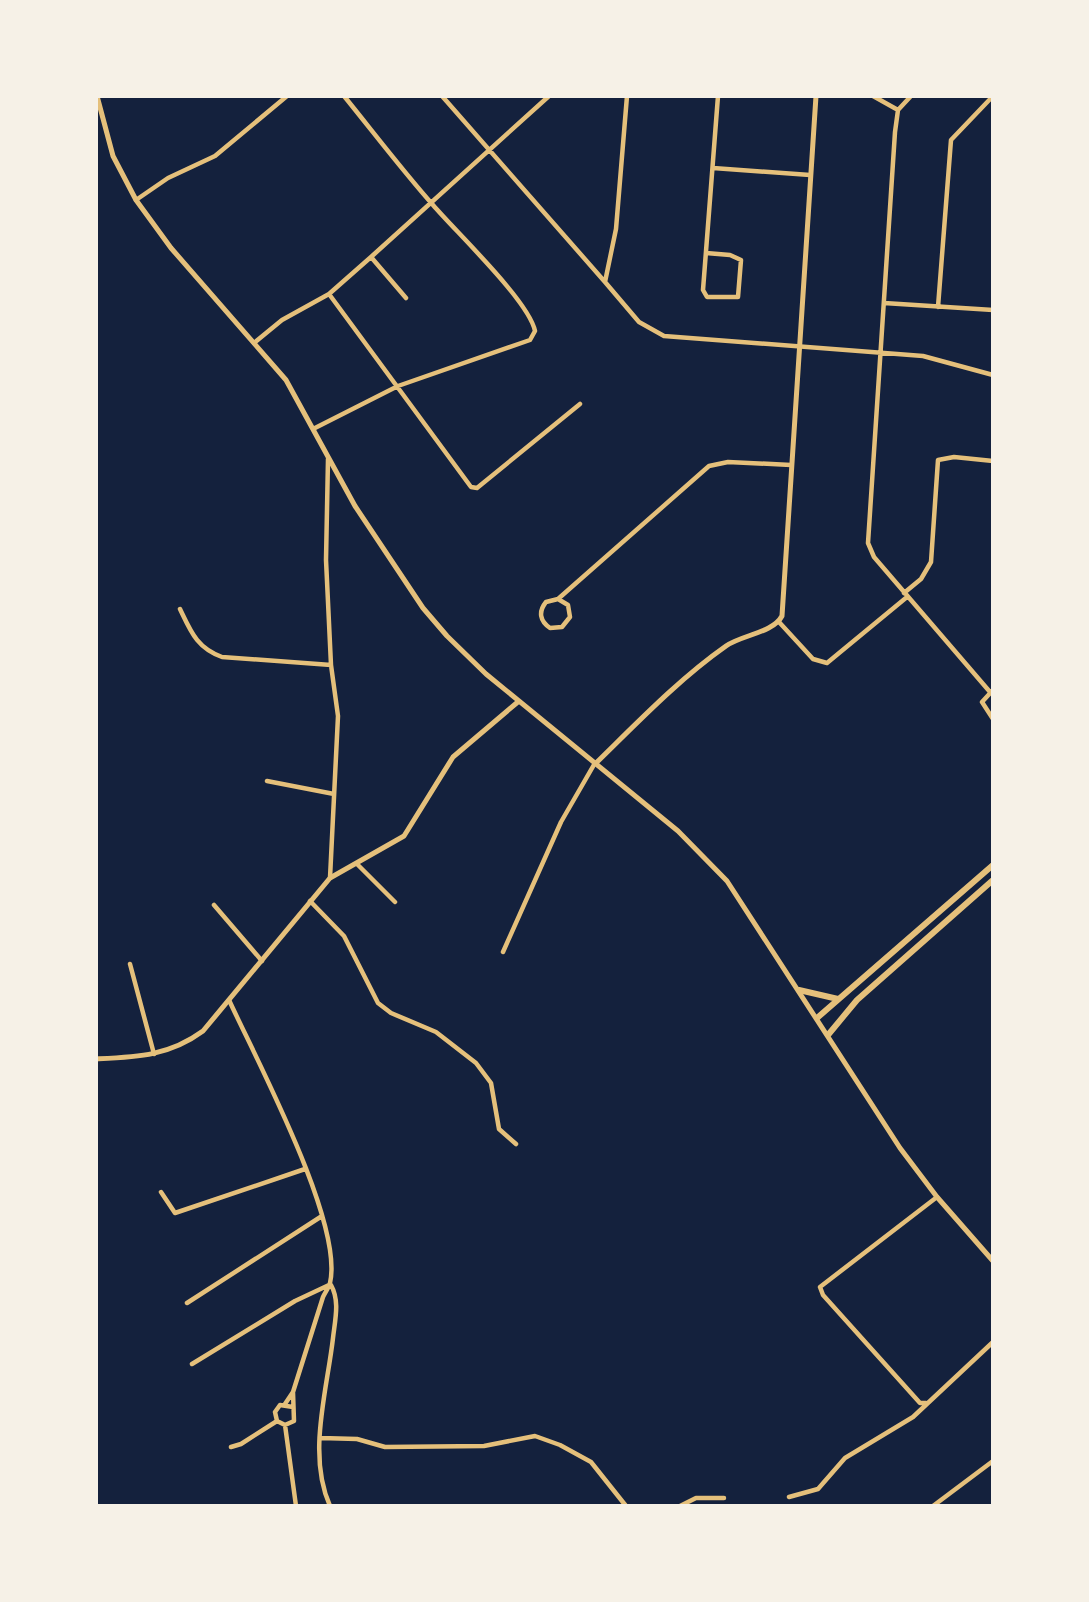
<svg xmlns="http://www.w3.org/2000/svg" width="1089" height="1602" viewBox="0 0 1089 1602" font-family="'IBM Plex Sans',sans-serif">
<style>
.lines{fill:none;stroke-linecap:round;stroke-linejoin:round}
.minor{stroke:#e5c07b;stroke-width:4.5}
.tertiary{stroke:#e5c07b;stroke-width:5}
.secondary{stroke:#e5c07b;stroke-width:6}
</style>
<rect width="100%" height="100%" fill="#14213d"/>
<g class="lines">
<path class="minor" d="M442 96 605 282
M627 96 616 229 605 282 639 322 664 336 923 356 993 375
M873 96 898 110
M911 96 898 110 895 132 868 543 874 557 990 692
M713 168 810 175
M136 200 168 178 215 156 287 96
M706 253 730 255 741 260 738 297H707L703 290 718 96
M329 294 471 487 477 488 580 404
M406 298 371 257 549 96
M884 303 993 310
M938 307 951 140 993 96
M254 343 282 320 329 294 371 257
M315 428 398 386 530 340 535 331C529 301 456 232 433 205 402 170 374 133 344 96
M328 459 326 560 331 665 338 716 330 878
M904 593 921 579 931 562 938 460 954 457 993 461
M558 599 568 605 570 617 562 627 550 628C540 621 538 612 546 602L558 599 709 466 728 462 791 465
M180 609C191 632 197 648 222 657L331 665
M779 622 813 659 827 663 907 597
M993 690 982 702 993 719
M267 781 334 794
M357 864 395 902
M310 901 344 936 378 1003 391 1013 436 1032 476 1063 491 1083 499 1129 516 1144
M214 905 262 961
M503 952 561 822 595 763
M130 964 154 1054
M229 1000C256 1059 344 1223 330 1283 329 1287 325 1293 323 1297L293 1392 285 1404
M161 1192 175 1213 305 1169
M187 1303 322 1216
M192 1364 295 1301 329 1285
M293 1392 294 1421 285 1425 277 1421 275 1412 280 1405 293 1407
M926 1403H920L823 1295 820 1287 937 1197
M285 1425 296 1506
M321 1438 357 1439 385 1447 484 1446 535 1436 560 1445 591 1462 626 1506
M231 1447 241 1444 277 1421
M789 1497 818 1489 845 1458 913 1417 993 1342
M330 1506C307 1455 327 1391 333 1338 335 1320 340 1301 331 1285
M680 1506 696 1498H724
M933 1506 993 1461"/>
<path class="tertiary" d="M97 96 113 156 136 200 171 248 286 380 355 506 423 608 447 636 486 674 678 831 727 881 900 1148 937 1197 993 1261
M596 763C637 723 679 679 726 646 741 635 773 633 782 616L816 96
M96 1059C137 1057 169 1056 203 1031L330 878 404 836 453 757 519 701"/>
<path class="secondary" d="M799 990 838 999
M817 1018 993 865
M828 1035 857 1000 993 880"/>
</g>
<rect width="1089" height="1602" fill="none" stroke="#f6f1e7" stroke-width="196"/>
</svg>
